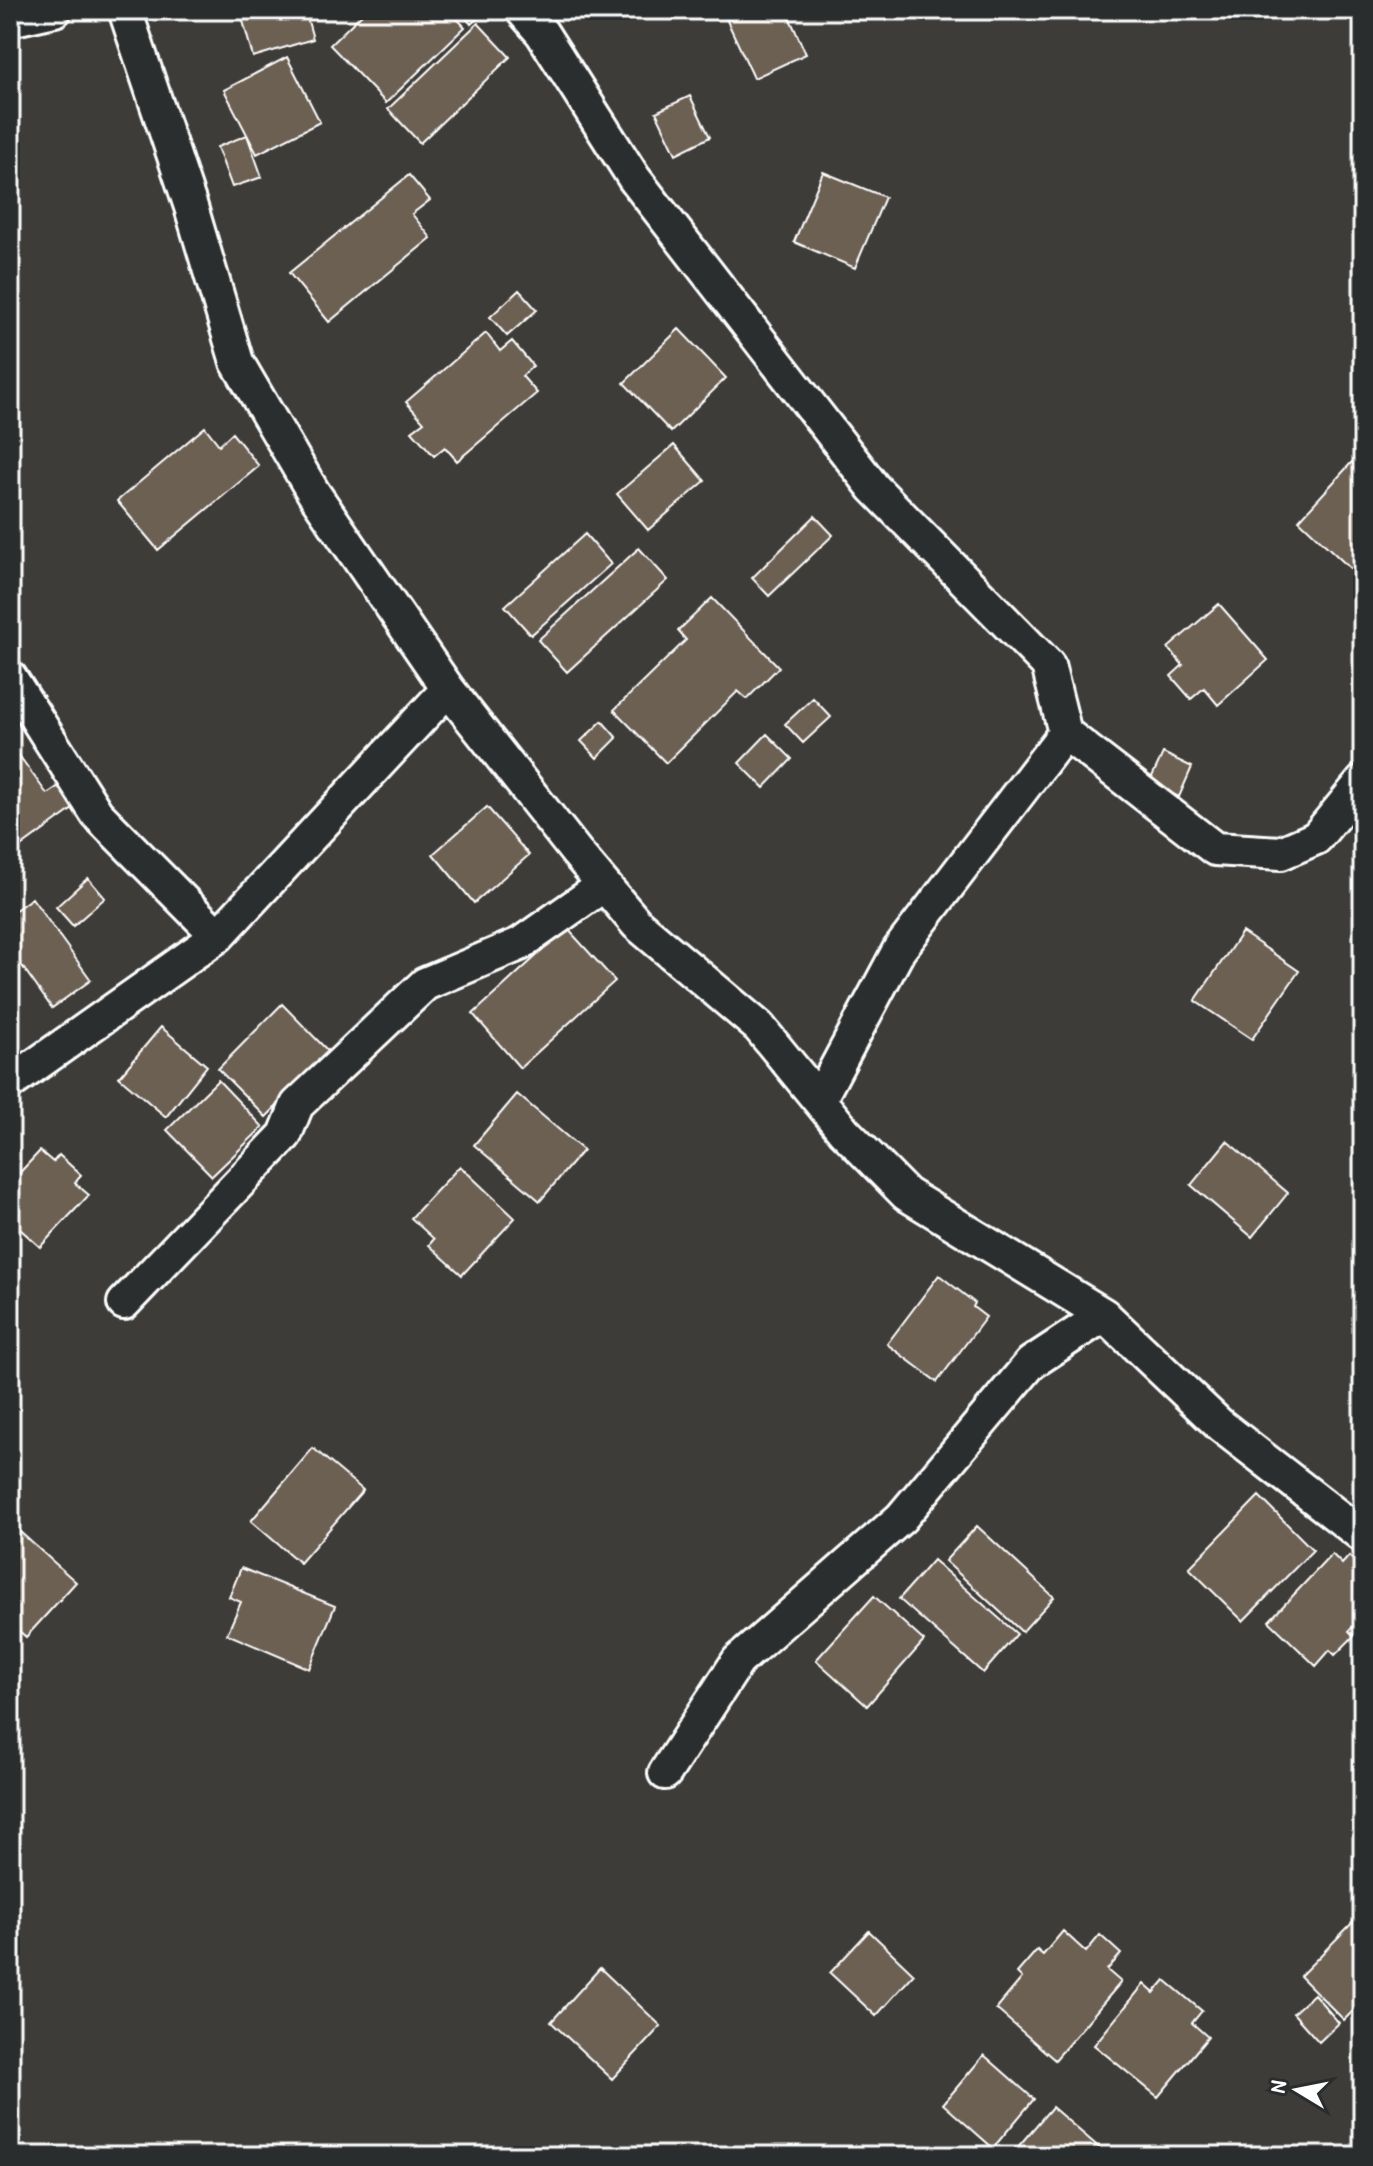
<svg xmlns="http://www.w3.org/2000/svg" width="1373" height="2166" viewBox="0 0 1373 2166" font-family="'Patrick Hand',sans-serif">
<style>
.building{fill:#6c6053;stroke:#fff;stroke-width:2}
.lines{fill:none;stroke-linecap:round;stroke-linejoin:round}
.minor-casing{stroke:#fff;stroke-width:38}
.minor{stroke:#2a2d2e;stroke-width:32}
</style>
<rect width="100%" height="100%" fill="#3e3c39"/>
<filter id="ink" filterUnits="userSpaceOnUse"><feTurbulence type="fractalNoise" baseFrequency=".0125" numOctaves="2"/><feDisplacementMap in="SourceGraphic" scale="16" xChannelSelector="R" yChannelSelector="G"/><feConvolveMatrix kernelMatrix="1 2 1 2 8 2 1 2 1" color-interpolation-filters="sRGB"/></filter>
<g filter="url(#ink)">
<path class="building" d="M240 10H305L313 39 253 57Z
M366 10H449L465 27 386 103 330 45Z
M459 10H487L471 24Z
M722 10H786L806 54 754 78Z
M478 23 510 57 420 143 388 109Z
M287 57 320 122 257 154 224 90Z
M690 96 710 137 676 154 656 112Z
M247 135 262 177 232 187 217 147Z
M823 172 885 197 855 268 794 242Z
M409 175 430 200 412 214 431 238 329 322 289 273Z
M519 290 537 310 507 336 490 317Z
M679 329 726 378 671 432 624 383Z
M486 333 500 351 512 341 533 366 522 376 537 393 457 461 445 447 434 456 412 431 424 422 406 402Z
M205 427 219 445 232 433 259 466 158 550 117 501Z
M674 445 705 481 648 530 617 494Z
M1352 462 1363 472V562L1354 572 1299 520Z
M815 516 833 535 769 596 752 578Z
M585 534 611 564 531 635 505 606Z
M639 548 668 580 567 672 538 640Z
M712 598 779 667 747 699 738 691 666 763 614 710 686 640 678 631Z
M1219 604 1268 660 1218 705 1204 688 1191 699 1171 676 1183 665 1168 648Z
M813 698 831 717 803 743 785 724Z
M602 721 617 738 597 758 581 741Z
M767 734 792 759 764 788 739 763Z
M10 743 47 794 59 786 74 808 15 851 10 844Z
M1163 753 1192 767 1179 797 1149 783Z
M487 807 529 855 474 903 433 854Z
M88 878 105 898 73 926 56 907Z
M32 898 91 980 52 1008 10 949V914Z
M567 928 615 981 520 1068 473 1014Z
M1242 932 1299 971 1252 1039 1195 1001Z
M282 1004 330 1053 266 1117 218 1069Z
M161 1027 207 1066 166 1117 119 1077Z
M218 1080 263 1127 212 1176 167 1130Z
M517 1094 583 1150 540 1201 474 1145Z
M1227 1141 1288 1193 1252 1237 1191 1185Z
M40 1151 53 1162 59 1155 81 1175 75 1183 89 1195 40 1247 10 1220V1183Z
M460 1166 515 1218 462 1275 429 1245 434 1239 411 1218Z
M939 1275 975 1303 973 1307 986 1317 937 1382 887 1344Z
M313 1448 363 1490 300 1563 251 1521Z
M1259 1496 1313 1550 1243 1621 1189 1568Z
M10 1523 76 1582 26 1637 10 1623Z
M977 1526 1054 1597 1022 1632 945 1561Z
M1332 1554 1342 1564 1349 1556 1363 1570V1616L1349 1631 1354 1636 1335 1655 1330 1650 1316 1666 1269 1621Z
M933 1560 1017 1634 983 1673 899 1599Z
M241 1568 335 1606 309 1669 227 1634 241 1602 229 1597Z
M874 1596 924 1641 867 1706 816 1660Z
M1363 1912V2001L1344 2020 1300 1976Z
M869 1931 914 1974 876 2016 830 1973Z
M1063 1931 1086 1952 1100 1935 1121 1954 1107 1970 1121 1982 1055 2060 996 2009 1022 1978 1017 1973 1037 1950 1043 1955Z
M600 1968 661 2026 612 2079 551 2022Z
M1165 1980 1202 2011 1192 2023 1208 2037 1158 2097 1094 2045 1144 1984 1154 1993Z
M1314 1994 1339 2023 1319 2042 1293 2013Z
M984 2055 1034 2099 993 2148 943 2104Z
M1052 2107 1109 2156H1010Z"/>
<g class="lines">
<defs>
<path id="minor" d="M125 10 191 207 237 362 313 492 448 689 577 853 637 924 759 1027 844 1131 906 1194 1104 1315 1220 1425 1363 1536
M522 10 542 33 634 178 874 488 1048 665 1065 733 1215 849 1281 853 1316 838 1363 781
M10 20 55 10
M10 677 97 814 218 936
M10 1083 218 936 448 689
M819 1100 899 950 1065 733
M124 1303 285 1135 297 1105 425 984 520 944 604 885
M665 1773 738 1661 901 1518 1031 1363 1104 1315"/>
</defs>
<use href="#minor" class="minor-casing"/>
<use href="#minor" class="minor"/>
</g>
</g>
<rect width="1373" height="2166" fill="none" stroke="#2a2d2e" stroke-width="40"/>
<rect x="20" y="20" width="1333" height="2126" fill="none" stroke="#fff" stroke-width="3" filter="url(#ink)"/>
<g transform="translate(1297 2090) rotate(280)" stroke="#2a2d2e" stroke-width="6" paint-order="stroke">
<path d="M0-6L14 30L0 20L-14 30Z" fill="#ffffff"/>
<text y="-12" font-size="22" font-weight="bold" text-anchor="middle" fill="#ffffff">N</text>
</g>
</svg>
